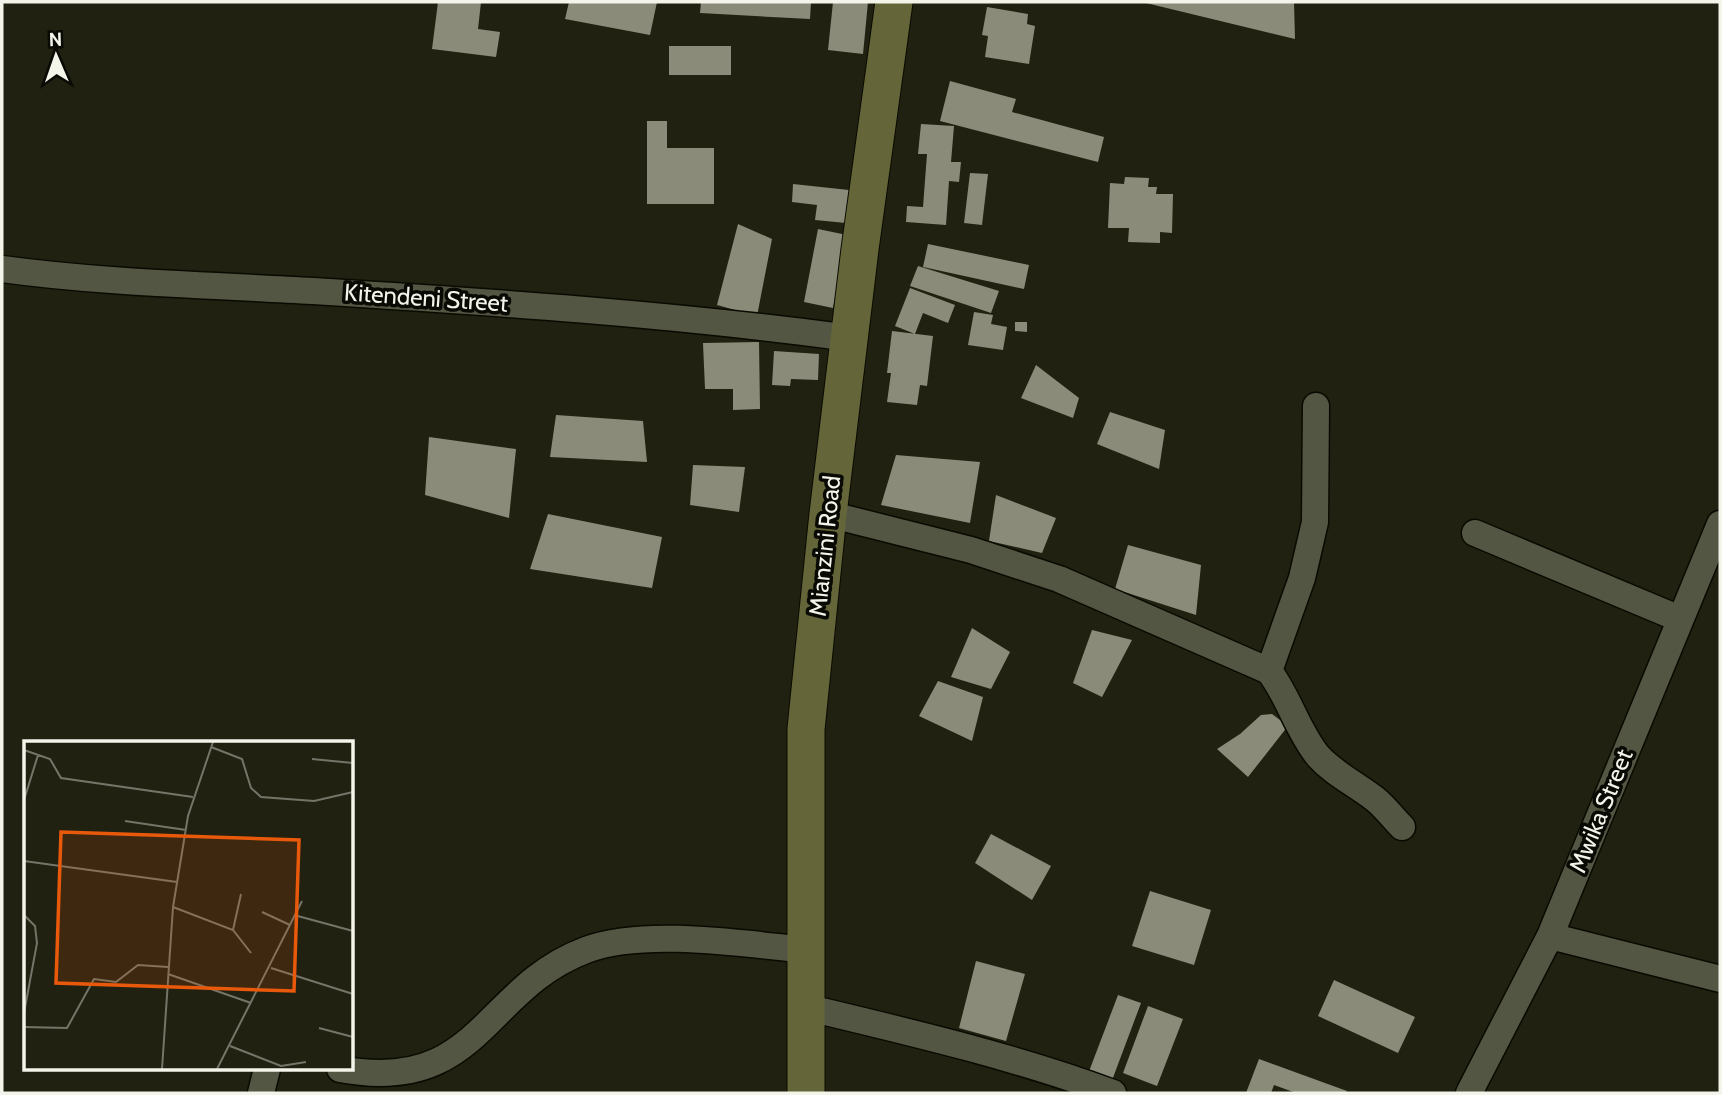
<svg xmlns="http://www.w3.org/2000/svg" width="1722" height="1095" viewBox="0 0 1722 1095" font-family="Cabin,sans-serif">
<style>
.building{fill:#8a8c79}
.lines{fill:none;stroke-linecap:round;stroke-linejoin:round}
.street-casing{stroke:#0a0a01;stroke-width:29}
.secondary-casing{stroke:#0a0a01;stroke-width:39}
.street{stroke:#545644;stroke-width:26}
.secondary{stroke:#646639;stroke-width:37}
.labels{text-anchor:middle;stroke-width:7;stroke-linejoin:round;paint-order:stroke}
.street-label{font-size:24px;fill:#f3f4ea;stroke:#0a0a05}
.inset-road{fill:none;stroke:#747568;stroke-width:2}
.view{fill:#e8590c;fill-opacity:0.15;stroke:#e8590c;stroke-width:3.5}
.inset-edge{fill:none;stroke:#f3f4ea;stroke-width:3.5}
</style>
<rect width="100%" height="100%" fill="#202111"/>
<path class="building" d="M438 2H481L478 29 500 32 496 57 432 49Z
M569 2H657L650 35 565 19Z
M701 2H811L810 19 700 13Z
M833 2H868L863 54 828 50Z
M1146 2H1294L1295 39 1146 3Z
M987 7 1028 14 1027 24 1035 26 1029 64 985 57 988 36 982 35Z
M669 46H731V75H669Z
M950 81 1016 99 1012 112 1104 137 1098 162 940 121Z
M647 121H667V148H714V204H647Z
M921 124 954 126 951 162H961L959 182 949 181 946 225 906 222 907 206 923 207 927 154H918Z
M970 173 988 174 982 225 964 223Z
M1125 177 1149 178 1148 187H1157L1156 194H1173L1172 233 1160 232V243L1128 242 1129 228H1108L1110 183 1124 184Z
M793 184 849 190 846 223 815 220 817 205 792 202Z
M738 224 772 239 757 316 717 305Z
M818 229 847 235 833 308 804 302Z
M928 244 1029 265 1024 289 923 267Z
M918 266 999 291 991 313 910 286Z
M910 288 955 305 948 323 923 313 915 334 895 326Z
M974 312 993 315 991 324 1007 327 1003 350 968 345Z
M1015 322H1027V332L1015 331Z
M892 331 933 336 927 386 920 385 917 405 887 402 891 373H887Z
M759 342 760 409 733 410V389H705L703 343Z
M774 351 819 354 818 380 791 379 790 386 772 385Z
M1036 365 1079 398 1073 418 1021 398Z
M1110 412 1165 430 1159 469 1097 444Z
M556 415 643 421 647 462 550 457Z
M429 437 516 449 509 518 425 495Z
M896 455 980 462 970 523 881 505Z
M693 465 745 467 739 512 690 505Z
M996 495 1056 518 1042 553 989 541Z
M548 514 662 537 652 588 530 569Z
M1128 545 1201 565 1196 615 1115 589Z
M972 628 1010 652 991 689 951 677Z
M1092 630 1132 640 1102 697 1073 683Z
M938 681 983 697 972 741 919 716Z
M1272 714 1288 726 1248 777 1217 749 1240 734 1261 715Z
M991 834 1051 866 1032 900 975 863Z
M1150 891 1211 910 1194 965 1132 946Z
M976 961 1025 974 1006 1041 959 1028Z
M1334 980 1415 1017 1398 1053 1318 1016Z
M1118 995 1141 1003 1111 1083 1088 1074Z
M1148 1006 1183 1019 1157 1086 1123 1073Z
M1259 1059 1347 1091 1346 1093H1296L1274 1085 1271 1093H1246Z"/>
<g class="lines">
<defs>
<path id="street" d="M2 269C105 283 209 285 313 291 492 302 671 314 850 338
M828 514 971 550 1059 579 1269 671C1289 697 1297 730 1318 756 1334 774 1356 784 1375 799 1385 807 1393 818 1402 827
M1475 533 1680 619
M1269 671 1302 578 1315 522 1316 406
M1550 936 1720 979
M805 1007C909 1032 1013 1056 1113 1093
M340 1069C480 1095 482 989 586 950 644 928 745 944 807 950
M261 1093 267 1069
M1469 1093 1550 936 1720 524"/>
<path id="secondary" d="M806 1093V729L828 514 860 249 894 2"/>
</defs>
<use href="#street" class="street-casing"/>
<use href="#secondary" class="secondary-casing"/>
<use href="#street" class="street"/>
<use href="#secondary" class="secondary"/>
</g>
<g class="labels">
<g class="street-label">
<text transform="translate(426 298) rotate(4)" y="8">Kitendeni Street</text>
<text transform="translate(825 546) rotate(-84)" y="8">Mianzini Road</text>
<text transform="translate(1601 811) rotate(-68)" y="8">Mwika Street</text>
</g>
</g>
<g transform="translate(24 741)">
<rect width="329" height="329" fill="#202111"/>
<path class="inset-road" d="M187 6 218 18 227 47 237 56 290 60 329 51M0 9 26 18 37 37 169 56M288 18 329 22M0 59 14 14M101 80 162 89M0 120 153 141M149 166 209 189 227 212M238 171 266 184M0 174 11 185 13 202 0 272M270 174 329 190M209 189 217 153M247 227 329 253M144 233 227 262M0 286 43 287 70 238 92 241 114 224 144 226M295 287 329 296M206 305 257 325 282 321M138 328 149 166 164 75 189 1M193 328 278 160"/>
<path class="view" d="M37 91 275 99 270 250 32 242Z"/>
<rect width="329" height="329" class="inset-edge"/>
</g>
<rect width="1722" height="1095" fill="none" stroke="#f3f4ea" stroke-width="7"/>
<g transform="translate(56 56) rotate(358)" stroke="#0a0a05" stroke-width="5" paint-order="stroke">
<path d="M0-5L12 26L0 18L-12 26Z" fill="#f3f4ea"/>
<text y="-10" font-size="19" font-weight="bold" text-anchor="middle" fill="#f3f4ea">N</text>
</g>
</svg>
